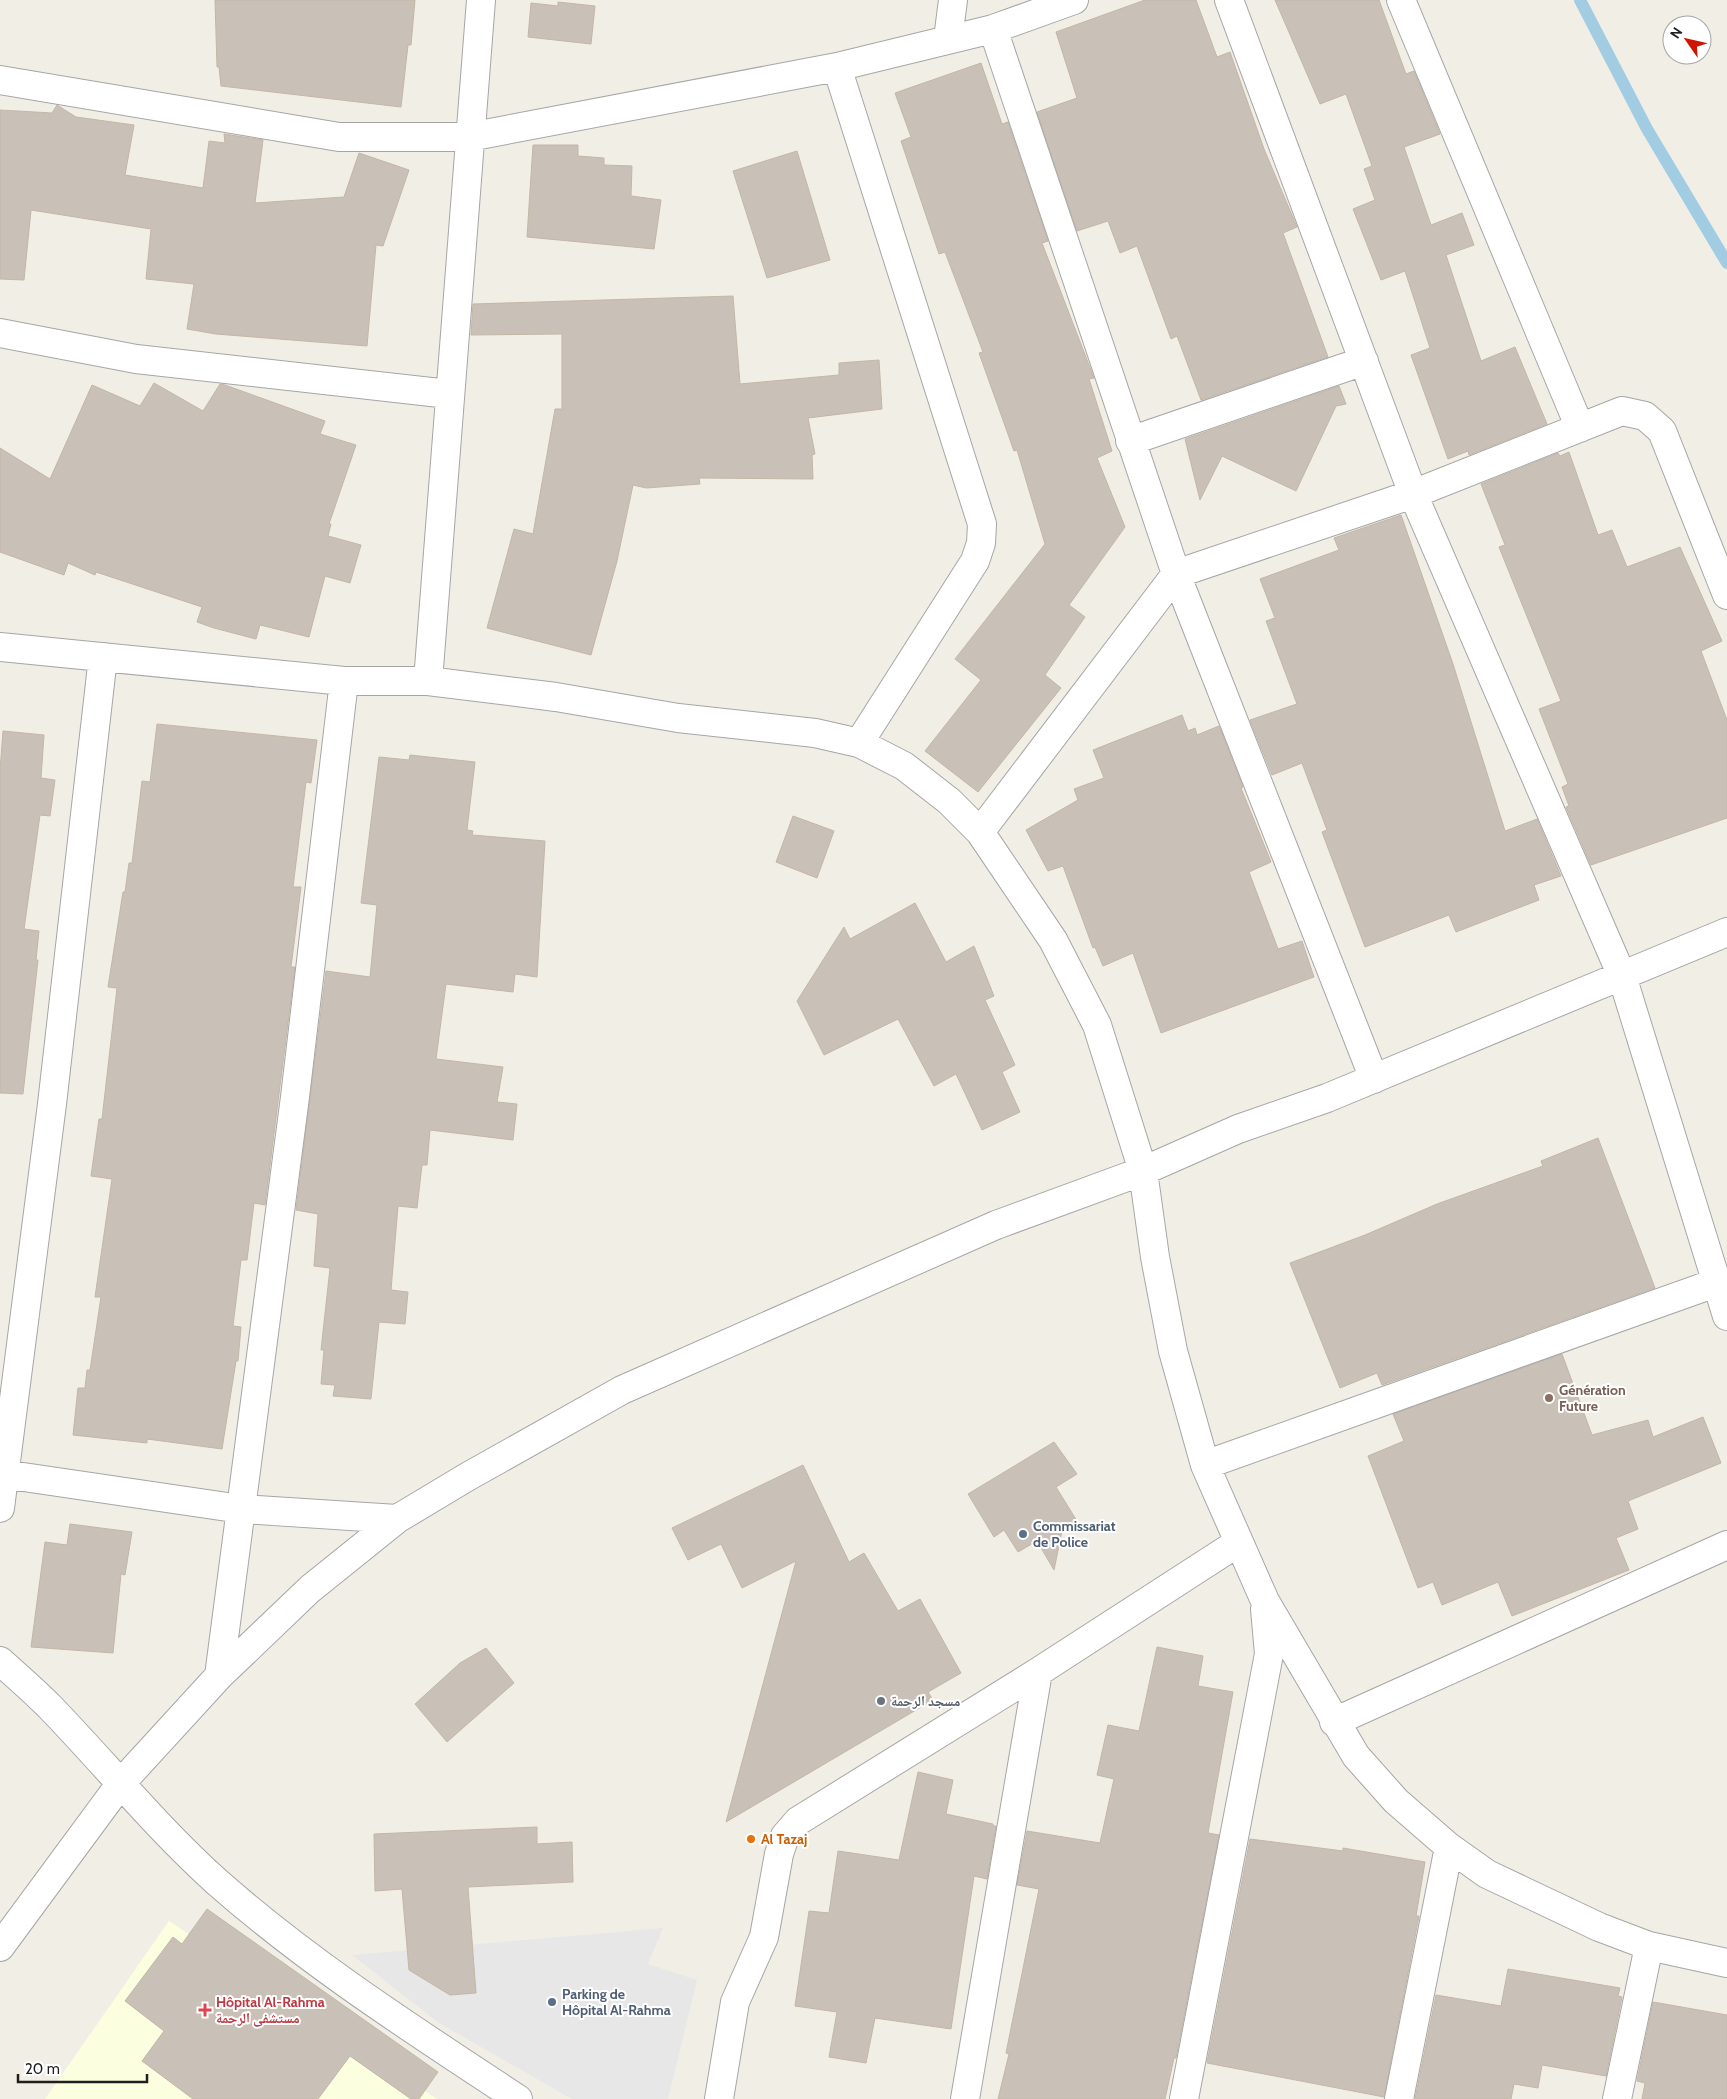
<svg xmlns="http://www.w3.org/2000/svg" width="1727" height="2099" viewBox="0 0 1727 2099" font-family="Cabin,'Noto Naskh Arabic',sans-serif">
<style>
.education{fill:#fcffdf}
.parking{fill:#e7e7e7}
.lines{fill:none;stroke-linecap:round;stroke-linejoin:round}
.stream{stroke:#a2cce1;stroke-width:12}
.building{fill:#c9c1b7;stroke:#c3b6a6}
.minor-casing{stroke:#a6a6a6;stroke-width:30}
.minor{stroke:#fff;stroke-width:28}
.education-dot{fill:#8d6e63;stroke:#fff;stroke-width:2}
.service-dot{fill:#5c6f8a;stroke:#fff;stroke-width:2}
.worship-dot{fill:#6b7280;stroke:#fff;stroke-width:2}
.food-dot{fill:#e8710a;stroke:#fff;stroke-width:2}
.health-dot{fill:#e0444e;stroke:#fff;stroke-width:2}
.labels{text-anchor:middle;stroke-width:4;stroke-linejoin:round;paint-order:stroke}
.education-label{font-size:14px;font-weight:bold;fill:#785e54;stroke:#fff;text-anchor:start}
.service-label{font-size:14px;font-weight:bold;fill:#4e5e75;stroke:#fff;text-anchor:start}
.worship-label{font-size:14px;font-weight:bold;fill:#5b616d;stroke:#fff;text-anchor:start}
.food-label{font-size:14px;font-weight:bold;fill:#c56008;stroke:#fff;text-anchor:start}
.health-label{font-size:14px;font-weight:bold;fill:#be3a42;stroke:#fff;text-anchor:start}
</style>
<rect width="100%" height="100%" fill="#f1eee5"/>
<path class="education" d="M169 1921 437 2099H45Z"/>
<path class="parking" d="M663 1928 648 1964 697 1980 668 2099H572L439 2023 352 1955Z"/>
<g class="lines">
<path class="stream" d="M1580 0 1647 129 1727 263"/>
</g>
<path class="building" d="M215 0H415L411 45H408L401 107 221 86 219 67H217Z
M1145 0H1196L1217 57 1230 52 1264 149 1297 227 1283 233 1328 357 1201 400 1177 336 1171 339 1137 246 1120 253 1108 221 1077 231 1037 112 1077 98 1056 32Z
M1275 0H1379L1406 74 1414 71 1440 134 1404 147 1431 225 1462 213 1474 245 1446 255 1481 361 1515 347 1547 424 1469 455 1468 451 1448 459 1411 355 1430 348 1405 271 1381 280 1353 209 1375 200 1364 169 1372 166 1346 94 1320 104Z
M558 2 595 6 591 44 528 37 531 3 558 6Z
M981 63 1002 124 1008 122 1048 241 1042 243 1094 378 1089 379 1112 451 1097 458 1125 527 1069 605 1085 617 1045 675 1061 688 978 792 925 751 981 680 955 659 1045 544 1017 450 1014 451 979 353 983 352 945 252 939 254 901 141 911 137 895 93Z
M57 105 76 117 134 125 125 175 203 188 209 141 225 143 224 134 263 140 255 203 344 197 359 153 409 170 383 246 376 245 367 346 216 334 187 329 194 284 146 279 151 229 31 210 24 280 0 279V110L52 113Z
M533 145H578V156L604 158V165L632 166 631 196 661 200 654 249 527 237Z
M797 151 830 260 767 278 733 171Z
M733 296 740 384 839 375V363L879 360 882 409 808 418 815 454 812 455 813 479 699 478 700 484 646 488 633 485 617 561 591 655 487 628 514 529 533 534 555 409H562V334L471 335 473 304Z
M154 383 203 411 220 384 225 385 325 421 320 434 356 445 329 524H331L328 536 361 545 350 583 325 576 309 637 260 625 256 639 214 628 197 622 202 607 96 572 95 575 68 563 64 575 0 552V448L50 479 92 385 140 406Z
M1339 386 1346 404 1336 406 1296 491 1222 456 1200 500 1185 439Z
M1569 452 1598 535 1612 530 1627 567 1680 547 1722 641 1701 651 1727 720V818L1591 865 1566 807 1569 806 1562 787 1568 784 1539 709 1561 701 1499 547 1505 545 1481 484 1558 453 1560 456Z
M1401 515 1453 664 1505 831 1537 819 1561 876 1534 885 1539 900 1456 932 1449 915 1365 947 1322 832 1327 830 1302 763 1272 775 1250 720 1297 704 1266 621 1275 618 1260 579 1339 550 1334 538Z
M1182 715 1188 731 1195 728 1197 735 1219 726 1243 787 1241 788 1271 862 1249 872 1278 949 1302 941 1314 977 1161 1033 1133 953 1103 966 1095 947 1093 948 1063 866 1048 871 1026 830 1078 800 1074 789 1104 778 1093 750Z
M157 724 317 740 311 783 306 782 293 887H301L291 967H295L265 1205 254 1203 247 1260H241L233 1326 241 1327 238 1361H236L222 1449 147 1439V1443L73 1435 78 1388H85L87 1370H90L101 1297H95L112 1179 91 1176 99 1119H102L117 988 108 987 123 892H125L129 863H132L142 781 150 782Z
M3 731 44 735 41 778 55 780 50 816 40 815 24 929 39 931 36 960H38L23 1094 0 1093V770Z
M410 755 475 762 467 830 473 831 472 835 545 841 537 977 515 974 513 992 446 984 436 1059 503 1067 497 1102 517 1104 513 1140 430 1130 427 1165H422L417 1208 398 1206 391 1290 408 1292 405 1324 379 1322 371 1399 333 1396 335 1385 321 1384 324 1350H321L330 1268 314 1266 318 1214 296 1210 326 971 370 977 377 905 361 903 379 757 409 760Z
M793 816 834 831 817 878 776 862Z
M915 903 946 962 974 946 994 996 985 1000 1015 1065 1002 1072 1020 1112 982 1130 956 1074 934 1086 898 1019 824 1055 797 1001 844 927 850 939Z
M1598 1138 1655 1288 1382 1385 1377 1373 1340 1388 1290 1263 1365 1235 1437 1204 1543 1166 1541 1161Z
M1562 1354 1592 1435 1648 1420 1653 1437 1703 1417 1721 1463 1628 1501 1638 1529 1616 1538 1629 1570 1512 1616 1498 1582 1442 1605 1433 1582 1418 1588 1368 1456 1404 1441 1393 1414Z
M1054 1442 1077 1474 1056 1487 1077 1521 1062 1531 1054 1570 1037 1541 1018 1552 1004 1530 994 1537 968 1494Z
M803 1465 849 1562 864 1553 898 1611 920 1599 961 1673 928 1692 933 1700 726 1822 796 1561 742 1588 721 1544 688 1560 672 1528Z
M70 1524 132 1532 125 1575 121 1574 113 1653 31 1647 45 1542 67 1545Z
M1157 1647 1203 1656 1198 1686 1233 1692 1208 1833 1219 1835 1176 2058H1174L1165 2099H998L1009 2054 1006 2053 1039 1889 1017 1885 1027 1831 1100 1843 1114 1779 1097 1775 1108 1725 1139 1731Z
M486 1648 514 1683 447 1742 415 1704 460 1663Z
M918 1772 953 1780 946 1814 993 1824V1826H996L987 1879 974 1876 951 2029 875 2018 866 2063 829 2057 837 2012 795 2006 809 1911 829 1913 838 1851 899 1860Z
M537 1827V1844L572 1842 573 1882 468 1887 476 1993 450 1995 409 1970 402 1889 375 1891 374 1834Z
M1250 1839 1343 1851V1848L1425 1862 1416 1916H1419L1384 2097 1207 2063Z
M207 1909 438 2072 419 2099H411L350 2056 318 2099H193L142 2061 164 2031 125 2001 173 1937 182 1944Z
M1508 1969 1620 1988 1618 1996 1622 1997 1606 2076 1542 2065 1538 2088 1514 2084 1511 2099H1415L1436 1995 1501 2006Z
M1653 2002 1727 2015V2099H1642L1645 2083 1637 2081Z"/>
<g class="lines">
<defs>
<path id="minor" d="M1229 0 1413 494 1622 976 1727 1316
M1401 0 1580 428
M948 39 953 0
M837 67 982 524 981 543 975 561 859 743
M0 80 339 137H469L837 67 993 29 1074 0
M0 333 136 359 449 394
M1130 441 1364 361
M0 647 344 681H428L556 697 678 718 815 733 859 743 904 766 949 801 980 832 1053 940 1097 1025 1143 1171 1155 1257 1173 1351 1205 1465 1265 1601 1356 1756 1396 1801 1449 1847 1487 1874 1599 1927 1649 1946 1727 1963
M428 681 481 0
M980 832 1176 574 993 29
M1374 1079 1176 574 1413 494 1622 411 1645 416 1662 431 1727 595
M1205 1465 1718 1282
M3 1474 241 1509 397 1519
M0 1508 52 1104 103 657
M0 1661C17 1676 34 1691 50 1707 106 1765 157 1828 217 1882 310 1964 415 2031 518 2099
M219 1676 295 1097 344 681
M1334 1722 1727 1545
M0 1947 121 1783 219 1676 310 1589 397 1519 467 1477 622 1390 996 1225 1143 1171 1238 1129 1327 1098 1727 932
M719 2099 735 2002 764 1937 779 1854 785 1836 798 1821 1038 1672 1239 1542
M965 2099 1038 1672
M1184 2099 1269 1654 1265 1609
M1399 2099 1449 1847
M1617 2099 1649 1946"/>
</defs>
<use href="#minor" class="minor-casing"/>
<use href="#minor" class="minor"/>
</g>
<circle class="education-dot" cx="1549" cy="1398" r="5"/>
<g class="service-dot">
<circle cx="1023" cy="1534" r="5"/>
<circle cx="552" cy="2002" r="5"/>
</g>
<circle class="worship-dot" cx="881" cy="1701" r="5"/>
<circle class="food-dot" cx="751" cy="1839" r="5"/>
<path class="health-dot" d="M202.5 2002.5h5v5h5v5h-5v5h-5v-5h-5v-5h5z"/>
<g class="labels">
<g class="education-label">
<text x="1559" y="1395">Génération<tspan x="1559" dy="16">Future</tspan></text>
</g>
<g class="service-label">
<text x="1033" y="1531">Commissariat<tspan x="1033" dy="16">de Police</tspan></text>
<text x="562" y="1999">Parking de<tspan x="562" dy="16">Hôpital Al-Rahma</tspan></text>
</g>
<g class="worship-label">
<text x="891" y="1706">مسجد الرحمة</text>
</g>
<g class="food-label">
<text x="761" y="1844">Al Tazaj</text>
</g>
<g class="health-label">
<text x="216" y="2007">Hôpital Al-Rahma<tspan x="216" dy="16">مستشفى الرحمة</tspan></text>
</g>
</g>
<g transform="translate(1687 40) rotate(304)"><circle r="24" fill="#ffffff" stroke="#a5a5a5"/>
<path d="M0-4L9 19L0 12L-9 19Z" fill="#ce1500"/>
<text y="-8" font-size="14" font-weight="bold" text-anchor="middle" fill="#1f1f1f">N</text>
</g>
<path d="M18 2074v8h129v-8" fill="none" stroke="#1f1f1f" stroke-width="2.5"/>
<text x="25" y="2074" font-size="15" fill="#1f1f1f" stroke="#ffffff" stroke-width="4" paint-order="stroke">20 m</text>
</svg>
